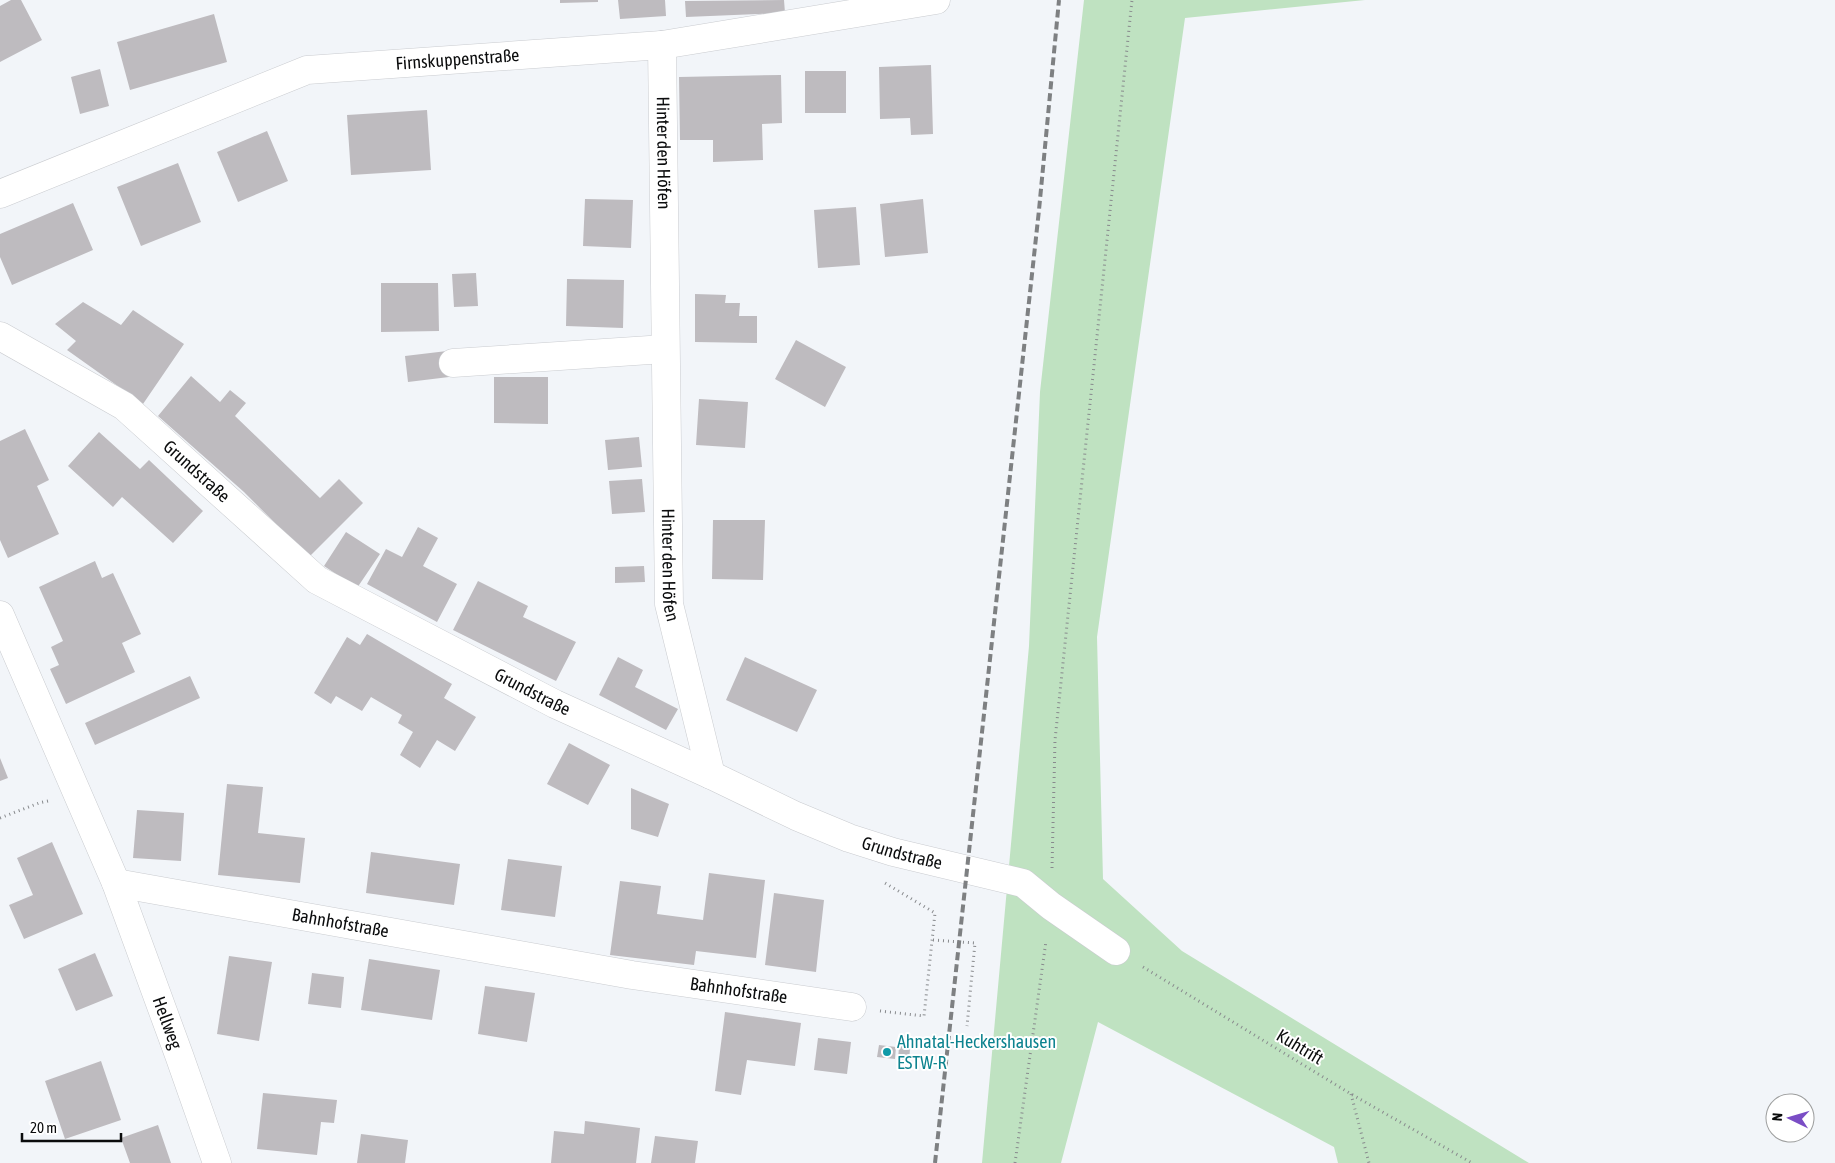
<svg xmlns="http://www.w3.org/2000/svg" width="1835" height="1163" viewBox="0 0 1835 1163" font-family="'Asap Condensed',sans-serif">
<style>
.green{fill:#bfe2c1}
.building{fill:#bebbbf}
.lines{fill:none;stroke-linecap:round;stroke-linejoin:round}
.minor-casing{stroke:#caccd0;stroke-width:29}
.path{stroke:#888a8d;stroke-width:3;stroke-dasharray:1 4;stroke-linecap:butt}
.minor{stroke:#fff;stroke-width:28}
.rail{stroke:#7e8082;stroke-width:4;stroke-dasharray:8 4;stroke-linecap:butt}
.culture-dot{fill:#0f9aa8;stroke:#fff;stroke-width:2}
.labels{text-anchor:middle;stroke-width:4;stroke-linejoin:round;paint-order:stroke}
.street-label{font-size:18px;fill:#0b0c0d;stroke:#fff}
.culture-label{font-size:18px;fill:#0d838f;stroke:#fff;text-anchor:start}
</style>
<rect width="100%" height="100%" fill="#f2f5f9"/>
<path class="green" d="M1084 0H1365L1185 18 1097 637 1103 879 1182 951 1529 1163H1338L1334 1147 1098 1022 1061 1163H982L1029 646 1040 392Z"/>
<path class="building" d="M11 0H21L42 40 0 62V6Z
M560 0H598V2L560 3Z
M618 0H665L666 16 620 19Z
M784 0 785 13 686 17 685 1Z
M214 14 227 62 130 90 117 42Z
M931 65 933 134 911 135 910 118 880 119 879 67Z
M100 69 109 106 80 114 71 77Z
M805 71H846V113H805Z
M781 75 782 123 762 124 763 160 713 162V140H680L679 77Z
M427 110 431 170 351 175 347 115Z
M267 131 288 181 238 202 217 152Z
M178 163 201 222 141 246 117 187Z
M585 199 633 200 631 248 583 246Z
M923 199 928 253 885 257 880 204Z
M73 203 93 250 12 285 0 257V234Z
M856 207 860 265 818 268 814 210Z
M476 273 478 306 454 307 452 274Z
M567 279 624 280 623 328 566 326Z
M381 283H438L439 331 381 332Z
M695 294 726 295 725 303H740L739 316H757V343L695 342Z
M83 302 121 325 133 310 184 344 143 404 67 350 76 341 55 324Z
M796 340 846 367 825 407 775 379Z
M447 351 449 377 408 382 405 356Z
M191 376 220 402 230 390 246 403 235 416 320 498 339 479 363 503 309 557 244 492 158 416Z
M494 377H548V424L494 423Z
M699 399 748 402 745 448 696 445Z
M25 429 49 480 37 486 59 534 8 558 0 540V441Z
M99 432 140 469 149 460 203 511 173 543 122 497 113 507 68 466Z
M639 437 642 467 608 470 605 440Z
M642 479 645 512 612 514 609 481Z
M713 520H765L763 580 712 579Z
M418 527 438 538 423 566 457 584 437 622 367 584 386 549 402 557Z
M346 532 380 554 357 588 324 566Z
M95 561 102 578 113 573 141 634 122 643 135 672 66 704 50 669 59 665 51 647 63 641 39 587Z
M644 566 645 582 615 583V567Z
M478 581 528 606 523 617 576 642 556 681 453 630Z
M367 634 452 684 444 698 476 717 455 751 437 740 420 768 400 755 413 732 398 723 402 715 371 697 362 711 336 696 331 704 314 693 347 637 360 645Z
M618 657 643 670 635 687 678 709 666 730 599 695Z
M745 657 817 690 797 732 726 700Z
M190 676 200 698 95 745 85 723Z
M569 743 610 765 588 805 547 784Z
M0 758 8 778 0 781Z
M227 784 263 787 258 833 305 838 300 883 218 875Z
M631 788 669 804 658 837 631 829Z
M137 810 184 813 181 861 133 858Z
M52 842 83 914 24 939 9 905 33 895 17 858Z
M371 852 460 864 454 905 366 893Z
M508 859 562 866 555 917 501 910Z
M709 873 765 880 756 958 696 951 694 965 610 955 620 881 661 886 657 914 703 920Z
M774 893 824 900 816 972 765 965Z
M95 953 113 996 76 1011 58 969Z
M229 956 272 962 259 1041 217 1034Z
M369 959 440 970 432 1020 361 1010Z
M312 973 344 977 341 1008 308 1004Z
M485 986 535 993 527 1042 478 1034Z
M725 1012 801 1023 795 1066 747 1060 741 1095 715 1091Z
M900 1035 911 1037 909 1061 898 1059Z
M818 1038 851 1042 847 1074 814 1070Z
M879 1045 896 1047 895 1059 877 1057Z
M101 1061 121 1120 65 1139 45 1081Z
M263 1093 337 1100 334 1123 321 1122 317 1155 257 1149Z
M585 1121 640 1128 636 1163H551L554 1131 584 1134Z
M158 1125 171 1163H130L121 1138Z
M361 1134 408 1140 405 1163H357Z
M655 1136 698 1141 695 1163H651Z"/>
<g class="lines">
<defs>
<g id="minor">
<path id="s1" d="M662 45 669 604 711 775"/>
<path id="s2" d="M0 194 307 70 662 45 936 0"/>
<path id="s3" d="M0 336 124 406 317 580 555 704 711 775 796 816 849 838 893 852 1023 883 1051 906 1116 951"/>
<path d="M453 363 665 349"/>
<path id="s4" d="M0 615 116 883 179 1055 217 1163"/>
<path id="s5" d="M116 883 632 975 852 1007"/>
</g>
</defs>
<use href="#minor" class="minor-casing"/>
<path class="path" d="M0 818 39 803 48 801
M1052 868 1055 740 1132 0
M933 940 975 943 967 1026
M1143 967 1351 1094 1472 1163
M880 1011 924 1016 935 913 885 883
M1351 1094 1369 1163
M1015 1163 1046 941"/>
<use href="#minor" class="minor"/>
<path class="rail" d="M935 1163 1039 210 1059 0"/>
</g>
<circle class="culture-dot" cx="887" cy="1052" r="5"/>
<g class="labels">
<g class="street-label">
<text dy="6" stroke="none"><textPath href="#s2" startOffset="482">Firnskuppenstraße</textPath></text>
<text dy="6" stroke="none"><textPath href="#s1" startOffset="108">Hinter den Höfen</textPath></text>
<text dy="6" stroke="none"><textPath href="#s3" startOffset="240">Grundstraße</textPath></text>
<text dy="6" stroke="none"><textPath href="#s1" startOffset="520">Hinter den Höfen</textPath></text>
<text dy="6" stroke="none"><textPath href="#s3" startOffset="645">Grundstraße</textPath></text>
<text dy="6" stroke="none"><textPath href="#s3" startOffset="1049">Grundstraße</textPath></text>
<text dy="6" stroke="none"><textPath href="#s5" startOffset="228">Bahnhofstraße</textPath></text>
<text dy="6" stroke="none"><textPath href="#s5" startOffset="632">Bahnhofstraße</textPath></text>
<text dy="6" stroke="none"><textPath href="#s4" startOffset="441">Hellweg</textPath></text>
<text transform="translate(1300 1047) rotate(31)" y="6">Kuhtrift</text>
</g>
<g class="culture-label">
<text x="897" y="1048">Ahnatal-Heckershausen<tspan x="897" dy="21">ESTW-R</tspan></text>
</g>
</g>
<g transform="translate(1790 1118) rotate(275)"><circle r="24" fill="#ffffff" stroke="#9d9e9e"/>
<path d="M0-4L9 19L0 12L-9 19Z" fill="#7a4dc5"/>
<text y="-8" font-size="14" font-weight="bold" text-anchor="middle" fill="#0b0c0d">N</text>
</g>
<path d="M22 1133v8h99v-8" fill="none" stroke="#0b0c0d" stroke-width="2.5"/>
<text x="30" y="1133" font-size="15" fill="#0b0c0d" stroke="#ffffff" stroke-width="4" paint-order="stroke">20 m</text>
</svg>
